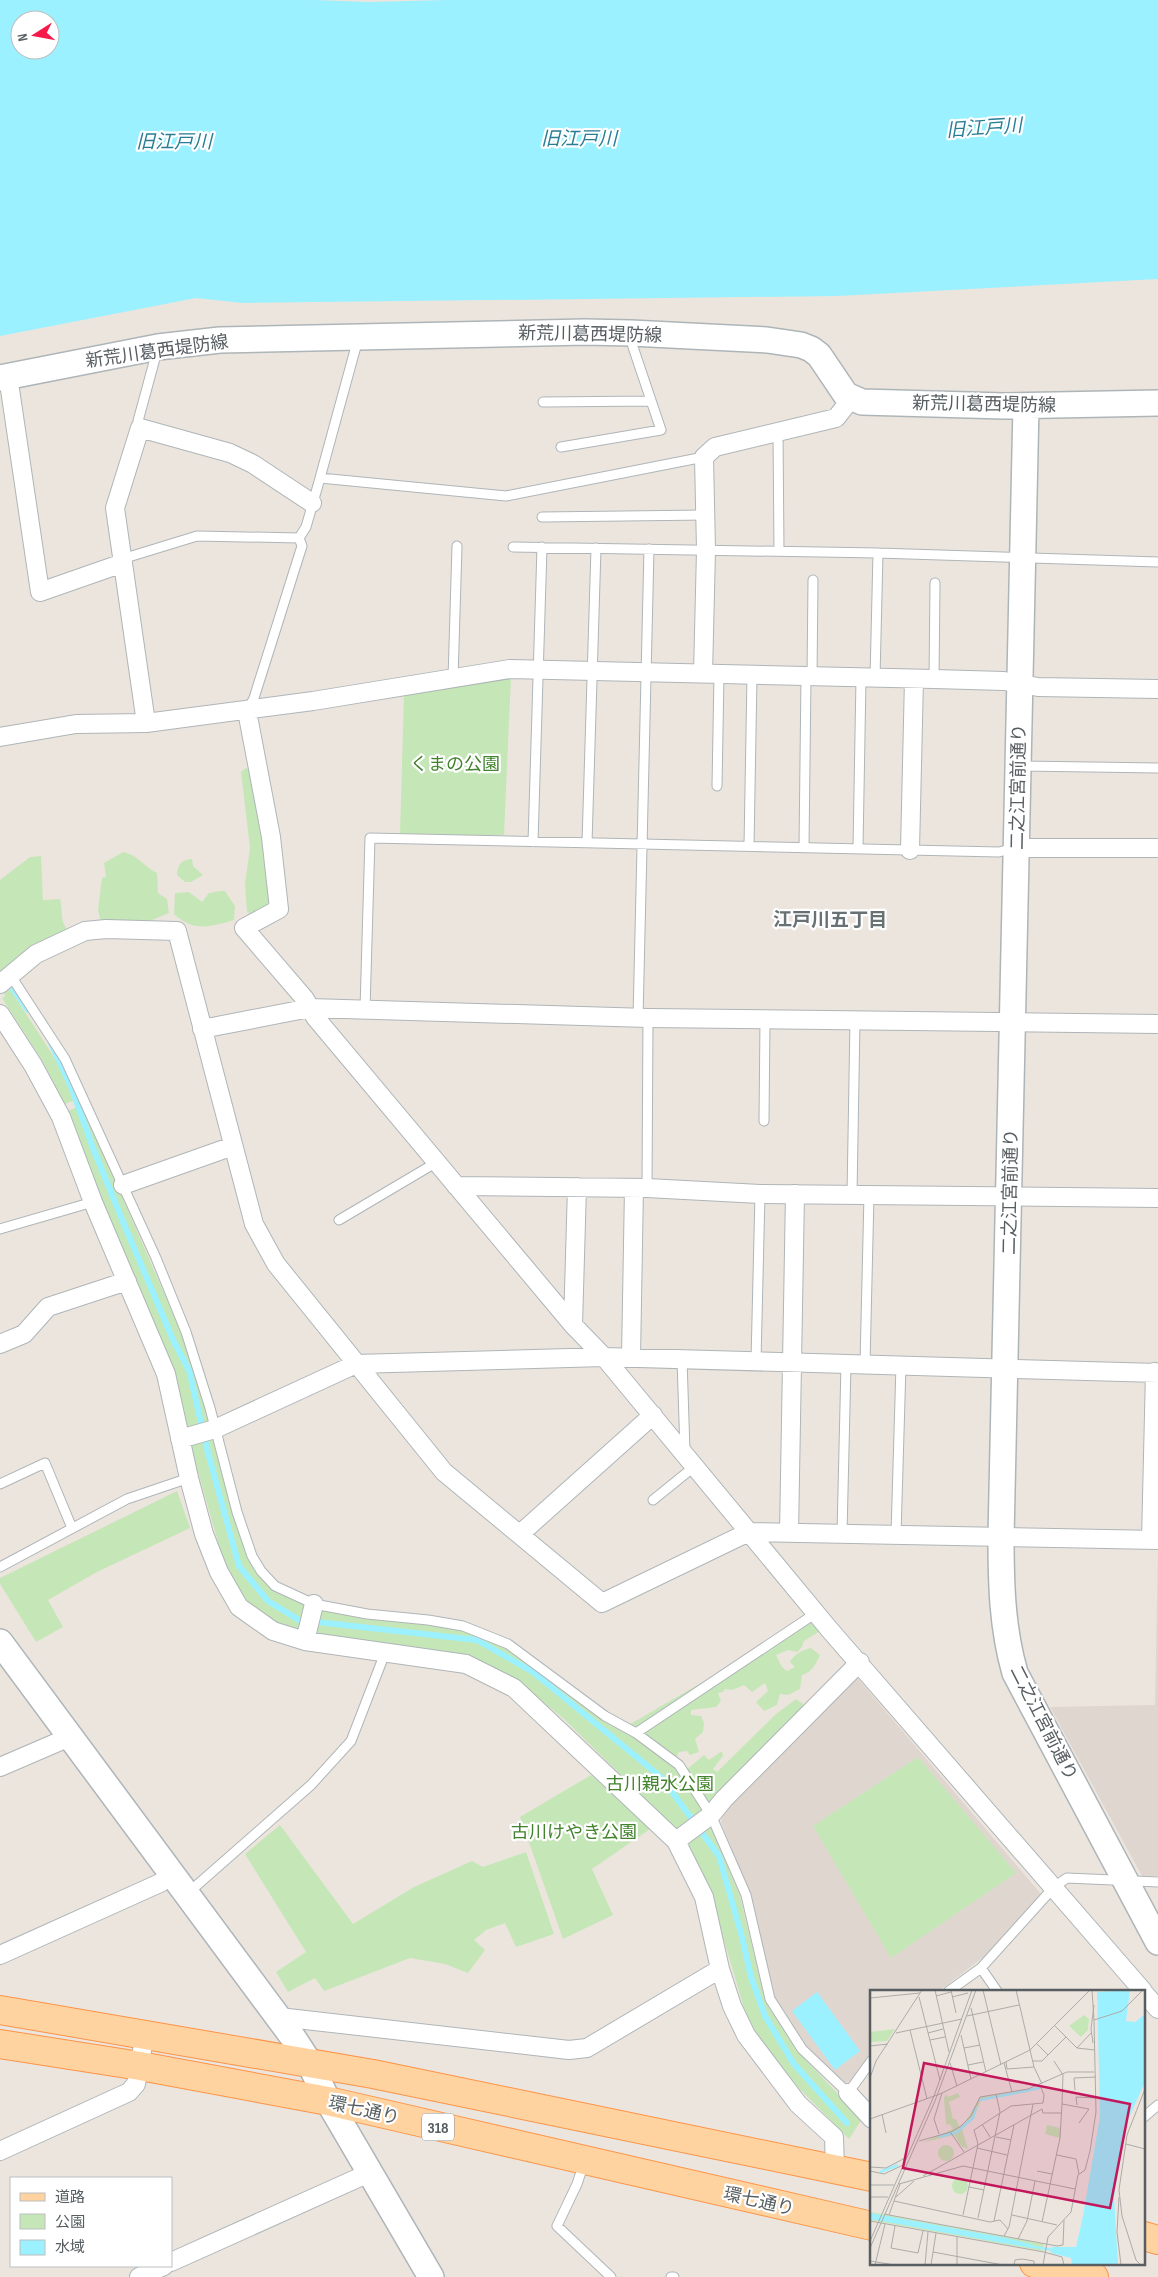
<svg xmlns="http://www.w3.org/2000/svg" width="1158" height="2277" viewBox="0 0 1158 2277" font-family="'Sofia Sans Condensed','Noto Sans JP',sans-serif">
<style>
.education{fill:#dfd6cf}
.green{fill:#c5e7b7}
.water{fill:#9bf1ff;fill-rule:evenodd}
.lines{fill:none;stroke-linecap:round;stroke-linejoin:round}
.stream{stroke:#9bf1ff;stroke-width:6}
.lane-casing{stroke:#afb5b8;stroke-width:11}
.street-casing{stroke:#afb5b8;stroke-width:20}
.secondary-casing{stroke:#aeb5b8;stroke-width:28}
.primary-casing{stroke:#fd9346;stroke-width:30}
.lane{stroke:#fff;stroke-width:9}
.street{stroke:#fff;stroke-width:18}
.secondary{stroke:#fff;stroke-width:25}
.primary{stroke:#ffd3a0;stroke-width:28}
.labels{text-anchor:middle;stroke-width:4.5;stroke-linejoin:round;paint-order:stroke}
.shield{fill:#fff;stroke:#898e90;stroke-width:1}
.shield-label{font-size:16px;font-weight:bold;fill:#575e61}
.street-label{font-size:18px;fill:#575e61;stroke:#fff}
.park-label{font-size:18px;fill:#42832d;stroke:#fff}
.water-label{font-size:19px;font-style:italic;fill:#2a7d93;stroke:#fff}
.neighbourhood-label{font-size:19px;font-weight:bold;fill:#687173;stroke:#fff}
.inset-river{fill:none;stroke:#9bf1ff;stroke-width:2.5}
.inset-road{fill:none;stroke:#acaba8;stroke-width:1}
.view{fill:#c2185b;fill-opacity:0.15;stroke:#c2185b;stroke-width:2.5}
.inset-edge{fill:none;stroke:#575e61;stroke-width:2.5}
</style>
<rect width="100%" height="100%" fill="#ece5de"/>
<path class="education" d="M1158 1545V1876H1142L1050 1707 1155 1705Z
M855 1675 1041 1894 986 1955 939 1991H872V2051L851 2081 844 2083 804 2048 776 2003 751 1896 721 1822 725 1805Z"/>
<path class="green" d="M511 677 504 835H400L404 692Z
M246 768 250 770 255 778 273 904 255 916 247 912 245 884 250 848 241 772Z
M123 852C138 855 143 866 157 873L158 893 167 899 169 913 128 930 104 935 98 910 102 878 106 877 104 863Z
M41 856 43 900 60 899C64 916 58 921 72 935L0 973V880L30 857Z
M192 859 193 866 203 875 191 882H185L177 875C178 864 181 860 192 859Z
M219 891H225L235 906 234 920C210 927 193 932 174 914L175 893 189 892 202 902 209 893Z
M10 989 63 1071 75 1100 65 1104 42 1060 2 998 5 996 4 993Z
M82 1105 178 1325 195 1368 229 1498 259 1575 275 1592 304 1605 323 1610 461 1629 509 1649 586 1707 625 1732 627 1726 811 1619 820 1631 804 1641 802 1647 797 1652 788 1650 776 1655 782 1667 787 1671 795 1667 790 1662C793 1655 804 1649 811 1648L820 1655C816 1664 812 1672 802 1675L800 1689 788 1695 780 1694 777 1705 764 1711 756 1702 768 1691 765 1683 752 1692 744 1685 732 1690 725 1689 723 1692 718 1693 721 1701 716 1707 691 1710V1715L701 1716 704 1723 703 1732 695 1739 699 1752 690 1755 687 1751 679 1752 676 1759 686 1770 704 1755 709 1760 722 1751 723 1756 713 1769 717 1772 776 1714 796 1699 802 1703 805 1709 731 1790 700 1808 708 1821 740 1896 765 2000 796 2050 862 2119 849 2139 782 2071 748 2022 712 1899 684 1837 563 1718 517 1681 276 1626 244 1602 222 1556 192 1451 173 1370 65 1112Z
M177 1491 190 1528 97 1572 48 1600 63 1627 36 1642 0 1584V1578Z
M918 1757 1016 1873 891 1958 813 1826Z
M591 1775 650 1829 592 1869 613 1915 563 1939 520 1817Z
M280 1825 353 1924 414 1887 472 1861 483 1867 526 1852 554 1934 516 1947 505 1923 486 1930 474 1940 485 1950 468 1973 445 1964 410 1958 324 1991 315 1978 288 1992 276 1972 306 1952 245 1854Z"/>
<path class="water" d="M0 0H314L369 2 446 0H1158V279L837 296 243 303 196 298 0 336ZM20 20H50V50H20Z
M817 1992 860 2051 835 2070 792 2011Z"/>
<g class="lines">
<path class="stream" d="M12 987 28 1010
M51 1043 72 1089 93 1148 126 1229 174 1342 189 1370 208 1453 239 1566 268 1601 299 1620 477 1640 533 1672 661 1777 719 1856 742 1937 751 1977 765 2016 794 2064 847 2123"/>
<defs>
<path id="lane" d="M543 402 651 401
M140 428 138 421 157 351
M778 433 779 551
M561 447 661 430 633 347 631 335
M320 478 506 496 704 457
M542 517 706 515
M513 547 878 553 1158 562
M122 559 197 536 299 538
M812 677 813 580
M875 678 878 553
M453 679 457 546
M934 679 935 583
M248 710 254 698 302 546 299 538 306 527 320 478 358 339
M1021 766 1158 768
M717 786 719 675
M533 842 542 547
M587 843 596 548
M749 846 752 676
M804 847 806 677
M858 848 861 678
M11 976 65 1059 156 1258 186 1332 210 1408 237 1512 252 1556 261 1571 275 1586 314 1604 367 1614 428 1620 463 1626 508 1644 605 1716 636 1733 679 1765 711 1815 746 1895 770 1999 802 2049 848 2093 872 2060
M365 1009 370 838 999 852 1014 848
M638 1018 649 549
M764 1121 765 1019
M647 1188 648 1018
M852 1195 855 1020
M339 1220 437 1162
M0 1229 93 1202
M682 1359 685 1452
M756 1361 760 1194
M865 1364 869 1195
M0 1484 45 1463 72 1528
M653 1500 695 1466
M842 1534 846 1364
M896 1535 901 1365
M0 1567 127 1499 189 1478
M636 1733 816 1613
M188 1893 311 1785 351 1741 385 1653
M981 1968 997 1991
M949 1991 981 1968 1054 1887 1067 1878 1158 1882
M1144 2117 1158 2105
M584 2163 577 2184 557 2226 611 2277
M671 2277H674"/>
<path id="street" d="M8 376 40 592 123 563
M312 503 253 464 230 453 140 428 115 508 146 723 313 701 510 669 934 679 1004 681 1038 687 1158 689
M703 674 706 550 704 457 715 447 836 418 851 399
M247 711 271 837 279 909 244 928 305 999 315 1017 573 1325 604 1357 829 1629 1143 1991
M0 737 76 724 146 723
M1017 848H1158
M910 850 914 679
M0 984 36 954 85 931 106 929 177 931 254 1224 276 1264 444 1472 602 1603 749 1532 1158 1540
M0 1014 33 1065 61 1117 93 1202 166 1374 189 1478 204 1534 219 1572 239 1607 273 1631 305 1641 466 1664 514 1688 676 1841 704 1897 720 1969 732 2006 746 2035 798 2104 834 2137 835 2170
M202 1029 310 1008 648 1018 1158 1024
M123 1185 233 1146
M456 1186 647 1188 760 1194 1158 1198
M573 1325 577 1187
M0 1344 24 1334 48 1307 127 1281
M631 1358 634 1188
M180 1439 215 1429 356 1364 604 1357 1158 1373
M789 1533 795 1194
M520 1534 653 1415
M1151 1540 1155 1372
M305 1641 314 1604
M0 1767 72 1736
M676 1841 711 1815 724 1799 860 1662
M0 1955 160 1883 173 1874
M1144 1993 1158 2009
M279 2017 569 2050 587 2048 720 1969
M848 2093 872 2119
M0 2151 129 2092 136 2084 145 2034
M171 2262 369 2173
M139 2277 164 2266"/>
<path id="secondary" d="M0 378 158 347 220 340 585 332 631 333 767 340 801 345 811 349 819 355 846 395 862 402 1004 406 1158 403
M1026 406 1001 1537C1001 1583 1002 1628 1015 1673L1158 1942
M0 1642 292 2036 309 2062 328 2101 431 2277"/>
<path id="primary" d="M0 2010 373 2074 872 2177
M0 2044 140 2066 328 2101 872 2226
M1144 2236 1158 2240
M1034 2263 1094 2277"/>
</defs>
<use href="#lane" class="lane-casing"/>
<use href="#street" class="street-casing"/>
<use href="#secondary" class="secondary-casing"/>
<use href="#primary" class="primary-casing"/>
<use href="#lane" class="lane"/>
<use href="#street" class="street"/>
<use href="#secondary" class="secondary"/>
<use href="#primary" class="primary"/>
</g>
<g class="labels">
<rect class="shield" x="422" y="2113.5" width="32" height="27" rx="4"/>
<g class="shield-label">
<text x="438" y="2133">318</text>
</g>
<g class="street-label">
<text transform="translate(590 334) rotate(1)" y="6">新荒川葛西堤防線</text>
<text transform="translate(157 351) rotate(-8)" y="6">新荒川葛西堤防線</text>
<text transform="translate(984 404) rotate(1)" y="6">新荒川葛西堤防線</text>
<text transform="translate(1018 787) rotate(-89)" y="6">二之江宮前通り</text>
<text transform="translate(1010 1192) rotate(-89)" y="6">二之江宮前通り</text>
<text transform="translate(1044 1723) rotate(63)" y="6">二之江宮前通り</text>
<text transform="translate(364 2110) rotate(13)" y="6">環七通り</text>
<text transform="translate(759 2201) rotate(13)" y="6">環七通り</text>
</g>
<g class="park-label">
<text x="455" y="770">くまの公園</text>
<text x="660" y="1790">古川親水公園</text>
<text x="574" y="1838">古川けやき公園</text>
</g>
<g class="water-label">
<text transform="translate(984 127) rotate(-4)" y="7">旧江戸川</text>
<text x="579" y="145">旧江戸川</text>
<text x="174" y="148">旧江戸川</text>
</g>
<g class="neighbourhood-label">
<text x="830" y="926">江戸川五丁目</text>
</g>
</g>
<g transform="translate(870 1990)">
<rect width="275" height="275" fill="#ece5de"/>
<path d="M214 25 219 29 218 40 211 47 199 36ZM25 39 17 51 1 52 0 42ZM170 97 157 102 111 110 104 127 92 139 98 159 91 156 84 145 51 153 94 134 110 107ZM88 103 90 107 79 112 83 129H86L89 136 83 140 80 134 76 135 74 108 76 104 78 107ZM177 135 190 138V148L175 144ZM68 163a8 8 0 1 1 16 0a8 8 0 1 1-16 0ZM82 196a8 8 0 1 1 16 0a8 8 0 1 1-16 0ZM0 222 174 254 173 261 0 230Z" fill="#c5e7b7"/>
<path d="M260 0 256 31 265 32 275 24V92L256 134 244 207 248 275H202L201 268 181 263 182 257H206L213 226 230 126 227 2ZM0 223 131 247 162 254 161 258 17 232 0 229Z" fill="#9bf1ff"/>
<path class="inset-river" d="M110 110 170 98M69 147 87 142 103 128 106 117M10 182 28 175M159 256 183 260"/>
<path class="inset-road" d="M65 0 79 62M81 0 86 23M113 0 131 75M146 0 164 77 172 94M222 0 224 30M66 6 81 2M49 7 70 90M82 7 98 3M0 8 50 3M101 18 116 82M97 26 149 15M185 36 207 58 221 43M40 40 57 109M26 43 92 29M58 43 73 39M91 45 101 89M60 50 75 47M223 53 221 39 224 15M167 54 178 65M0 56 18 54M94 58 110 55M207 58 225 60M162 71H172L196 47M184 71 193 85 192 114M136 72 137 79 164 77M80 73 87 96M134 73 142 102M98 75 113 72M0 88 6 71 52 0M205 100 204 88 226 87M207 115 206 107 226 108M12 124 16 143M0 129 70 104 160 60 220 0M112 134 120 147M81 143 94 162M69 144 64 129 72 103M126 147 141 150M49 151 81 142 91 136 101 126 110 107 158 99 197 82H224M256 154 275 159M107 158 137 165M187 165 206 169 209 184M0 177 16 178 37 167M0 181 14 184 33 175M167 181 182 184M53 186 172 119 173 123H191M100 191 115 194M29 194 93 176 205 199M0 195H24M99 197 114 200M0 207H18M26 207 44 191M249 207 247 242 251 275M24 211 120 232 130 230 138 239M14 224 19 225 30 194M19 225 187 256 193 255 194 230M93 225 108 154 104 140 141 116 173 113 174 105 170 95M142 225 187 235M108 228 130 122 126 104M0 231 174 262 192 267 194 275M124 231 144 135M172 232 190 148 192 114 219 119 209 133M25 236 21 258 48 263 53 241M134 246 139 237 163 114M148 249 157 231 165 191M0 251 64 106 102 0M0 258 65 111 106 0M63 262 133 275M0 271 25 275M5 275 15 234M55 275 58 242M61 275 66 243M87 275V247M144 275 145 270 152 269 164 271V275M173 275 178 247 201 222 208 185 215 180 220 161 226 122 224 30 252 21 273 0M271 275 266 270 252 226 249 200 257 145 275 99"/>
<path class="view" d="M54 73 260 114 240 218 33 178Z"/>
<rect width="275" height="275" class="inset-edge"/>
</g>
<rect x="10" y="2177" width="162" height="90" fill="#ffffff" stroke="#bcbfc0"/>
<rect x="20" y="2193" width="25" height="8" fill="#ffd3a0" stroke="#bcbfc0"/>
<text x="55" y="2202" font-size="15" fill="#575e61">道路</text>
<rect x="20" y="2214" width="25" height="15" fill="#c5e7b7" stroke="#bcbfc0"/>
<text x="55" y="2227" font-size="15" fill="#575e61">公園</text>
<rect x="20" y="2240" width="25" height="15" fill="#9bf1ff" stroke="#bcbfc0"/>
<text x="55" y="2252" font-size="15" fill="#575e61">水域</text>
<g transform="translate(35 35) rotate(259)"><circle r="24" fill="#ffffff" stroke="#bcbfc0"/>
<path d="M0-4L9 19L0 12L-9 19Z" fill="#f7194a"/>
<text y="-8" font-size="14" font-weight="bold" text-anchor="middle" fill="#575e61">N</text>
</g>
</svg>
